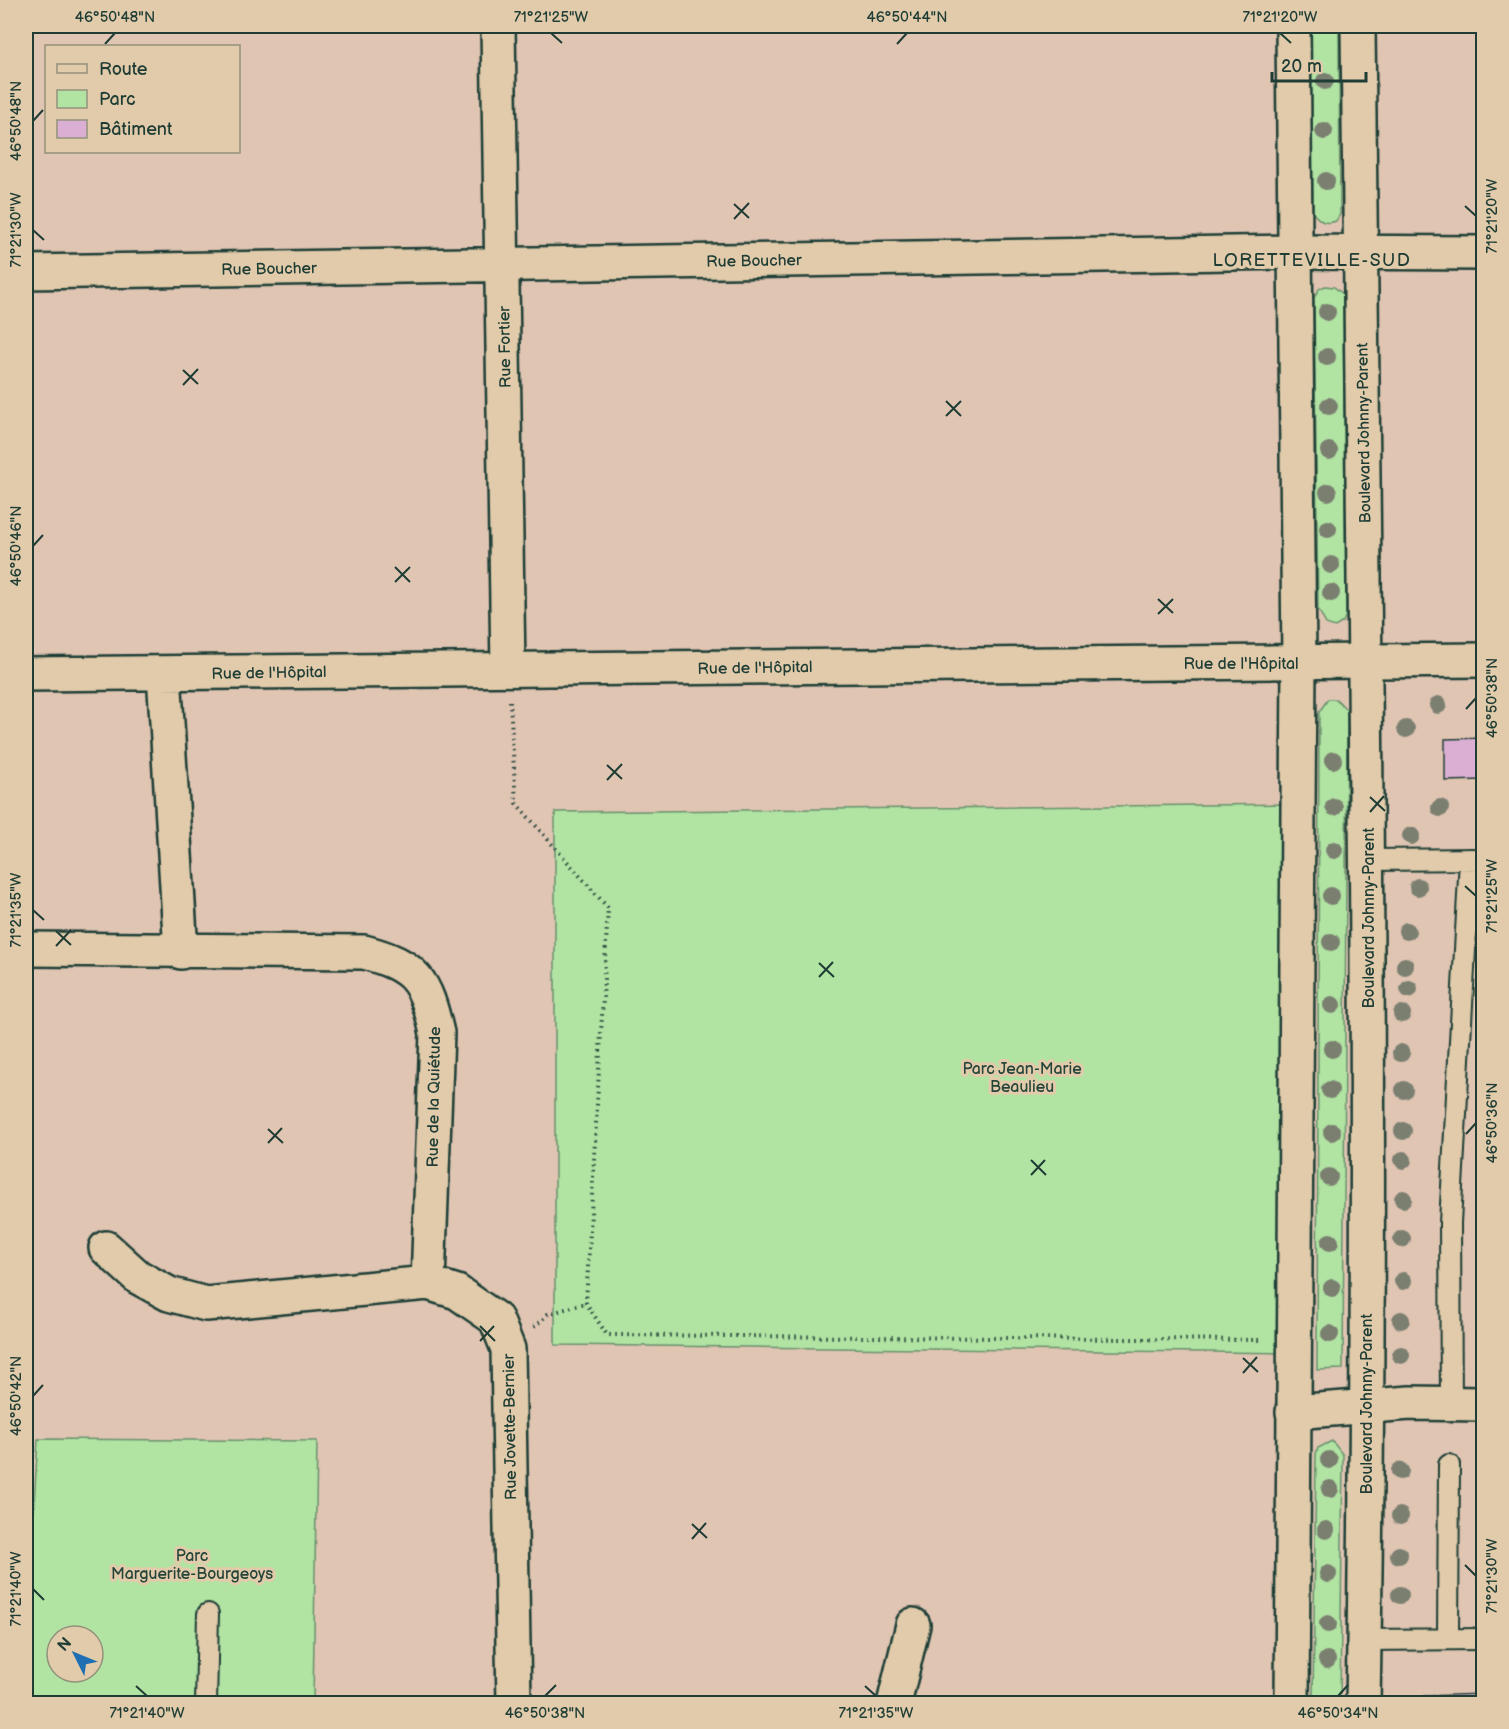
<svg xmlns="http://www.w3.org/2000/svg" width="1509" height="1729" viewBox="0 0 1509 1729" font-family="'Balsamiq Sans',sans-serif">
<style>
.green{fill:#b1e3a3;stroke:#68906c;stroke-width:1.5;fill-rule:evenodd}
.building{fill:#dbafd3;stroke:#1f3d34;stroke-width:1.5}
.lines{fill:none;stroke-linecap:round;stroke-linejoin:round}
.service-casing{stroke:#1f3d34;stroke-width:24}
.minor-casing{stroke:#1f3d34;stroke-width:38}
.tertiary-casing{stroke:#1f3d34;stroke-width:38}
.path{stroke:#1f3d34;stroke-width:4;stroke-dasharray:1.5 4.5;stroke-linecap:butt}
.service{stroke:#e1cbab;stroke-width:20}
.minor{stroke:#e1cbab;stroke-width:33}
.tertiary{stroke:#e1cbab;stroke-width:33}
.tree{fill:#7a7f70}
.ticks{fill:none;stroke:#1f3d34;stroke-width:2}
.labels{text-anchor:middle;stroke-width:6;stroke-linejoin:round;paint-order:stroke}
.street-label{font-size:16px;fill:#1f3d34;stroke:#e1cbab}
.park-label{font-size:16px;fill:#26453a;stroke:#e1cbab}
.neighbourhood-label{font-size:18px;letter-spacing:1.5px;fill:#1f3d34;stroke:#e1cbab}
.neatline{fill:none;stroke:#1f3d34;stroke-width:2}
.ticks-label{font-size:15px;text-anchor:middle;fill:#1f3d34}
</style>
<rect width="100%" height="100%" fill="#e0c5b3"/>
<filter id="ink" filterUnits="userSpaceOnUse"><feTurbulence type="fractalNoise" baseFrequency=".0167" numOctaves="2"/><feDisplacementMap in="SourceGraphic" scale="12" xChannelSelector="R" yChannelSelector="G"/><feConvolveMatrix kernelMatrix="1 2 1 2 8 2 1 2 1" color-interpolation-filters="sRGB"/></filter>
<g filter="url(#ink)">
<path class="green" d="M1311 26H1339L1340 214 1336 221C1324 225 1320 221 1313 213Z
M1325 286 1334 287 1343 294 1346 615 1343 622 1335 627 1326 624 1318 609 1314 298 1319 289Z
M1328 699H1336L1347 710 1343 1369 1317 1370 1319 712Z
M1297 804 1292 1353 555 1345V812Z
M38 1439 317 1441 313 1703 26 1704V1633ZM57 1636H93V1672H57Z
M1332 1441 1343 1455 1340 1703H1313L1316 1454 1318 1448Z"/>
<path class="building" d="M1484 738V780L1445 781V739Z
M1484 1694V1704H1424V1696Z"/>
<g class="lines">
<defs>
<path id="service" d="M1369 860 1483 859
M1451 1405 1450 1223 1470 859
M1448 1638 1449 1465
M1364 1640 1484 1639
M206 1704 208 1614"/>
<path id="minor" d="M498 26 508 669
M26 272 1295 252 1484 253
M164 673 181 952
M26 674 1484 660
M26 949 364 952C417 966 425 981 437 1033L428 1283
M106 1248 138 1277 169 1294 206 1304 428 1283 457 1292 496 1319 508 1349 514 1704
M1293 1412 1410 1403 1484 1404
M894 1704 913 1625"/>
<path id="tertiary" d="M1358 26C1364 585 1373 1144 1363 1704
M1292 1704 1299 663 1293 26"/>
</defs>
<use href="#service" class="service-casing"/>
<use href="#minor" class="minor-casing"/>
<use href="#tertiary" class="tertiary-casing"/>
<path class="path" d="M510 701 516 803 608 908 586 1303 607 1335 1262 1340
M534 1327 548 1314 586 1303"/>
<use href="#service" class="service"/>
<use href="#minor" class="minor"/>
<use href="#tertiary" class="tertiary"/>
</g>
<g class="tree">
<circle cx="1325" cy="81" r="9"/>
<circle cx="1324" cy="131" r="9"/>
<circle cx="1326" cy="181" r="9"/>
<circle cx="1327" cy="312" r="9"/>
<circle cx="1327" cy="357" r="9"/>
<circle cx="1329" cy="406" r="9"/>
<circle cx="1329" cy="451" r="9"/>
<circle cx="1328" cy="492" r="9"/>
<circle cx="1328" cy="529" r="9"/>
<circle cx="1331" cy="565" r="9"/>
<circle cx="1331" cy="593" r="9"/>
<circle cx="1438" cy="705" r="9"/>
<circle cx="1406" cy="729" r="9"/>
<circle cx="1333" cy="760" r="9"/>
<circle cx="1334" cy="807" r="9"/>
<circle cx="1440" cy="808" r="9"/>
<circle cx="1411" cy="836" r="9"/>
<circle cx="1334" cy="850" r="9"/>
<circle cx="1418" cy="887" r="9"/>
<circle cx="1331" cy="896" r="9"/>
<circle cx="1407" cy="931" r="9"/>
<circle cx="1331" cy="942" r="9"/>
<circle cx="1405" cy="966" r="9"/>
<circle cx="1409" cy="989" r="9"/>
<circle cx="1332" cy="1005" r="9"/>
<circle cx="1402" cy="1014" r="9"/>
<circle cx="1332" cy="1049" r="9"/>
<circle cx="1401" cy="1053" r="9"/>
<circle cx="1330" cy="1090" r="9"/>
<circle cx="1404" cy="1090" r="9"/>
<circle cx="1403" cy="1131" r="9"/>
<circle cx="1332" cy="1132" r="9"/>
<circle cx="1403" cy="1160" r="9"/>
<circle cx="1329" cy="1177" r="9"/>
<circle cx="1403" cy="1199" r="9"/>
<circle cx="1402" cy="1239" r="9"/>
<circle cx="1330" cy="1242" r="9"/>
<circle cx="1403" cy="1281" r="9"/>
<circle cx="1332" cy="1288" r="9"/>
<circle cx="1401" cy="1320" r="9"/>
<circle cx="1330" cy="1334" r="9"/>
<circle cx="1401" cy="1355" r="9"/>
<circle cx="1329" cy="1460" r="9"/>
<circle cx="1400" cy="1471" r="9"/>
<circle cx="1330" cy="1489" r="9"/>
<circle cx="1400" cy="1516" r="9"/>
<circle cx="1326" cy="1530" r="9"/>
<circle cx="1399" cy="1555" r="9"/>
<circle cx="1328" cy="1574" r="9"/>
<circle cx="1400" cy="1595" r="9"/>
<circle cx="1328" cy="1624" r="9"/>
<circle cx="1327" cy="1660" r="9"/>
</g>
</g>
<path class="ticks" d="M551 33 562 43M1280 33 1291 43M105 44 115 33M897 44 907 33M33 121 43 110M734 204 749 218M1465 206 1476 216M734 219 749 203M33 230 44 240M183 370 198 384M183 385 198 369M946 401 961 416M946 416 961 401M33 546 43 535M395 567 410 582M395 582 410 567M1158 599 1173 613M1158 614 1173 599M1466 709 1476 698M607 765 622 779M607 780 622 764M1370 797 1385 811M1370 812 1384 796M1465 886 1476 896M33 910 44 920M56 931 71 945M56 946 71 930M819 963 834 977M819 977 833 962M268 1129 283 1143M1466 1134 1476 1123M268 1143 282 1128M1031 1160 1046 1175M1031 1175 1045 1160M480 1326 495 1341M480 1341 494 1326M1243 1358 1258 1372M1243 1373 1257 1357M33 1396 43 1385M692 1524 707 1538M692 1539 706 1523M1465 1565 1476 1576M33 1589 44 1600M136 1686 147 1696M865 1686 876 1696M545 1696 556 1685M1338 1696 1348 1685"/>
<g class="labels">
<g class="street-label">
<text transform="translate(754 260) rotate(-1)" y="6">Rue Boucher</text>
<text transform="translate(269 268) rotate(-1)" y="6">Rue Boucher</text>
<text transform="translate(504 347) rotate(-91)" y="6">Rue Fortier</text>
<text transform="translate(1363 433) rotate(-91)" y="6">Boulevard Johnny-Parent</text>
<text x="1241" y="669">Rue de l'Hôpital</text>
<text transform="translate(755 667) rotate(-1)" y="6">Rue de l'Hôpital</text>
<text transform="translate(269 672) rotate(-1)" y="6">Rue de l'Hôpital</text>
<text transform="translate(1368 918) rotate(-90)" y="6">Boulevard Johnny-Parent</text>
<text transform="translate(433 1097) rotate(-89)" y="6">Rue de la Quiétude</text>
<text transform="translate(1366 1404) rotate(-90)" y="6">Boulevard Johnny-Parent</text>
<text transform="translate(509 1427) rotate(-91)" y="6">Rue Jovette-Bernier</text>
</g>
<g class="park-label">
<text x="1022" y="1074">Parc Jean-Marie<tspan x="1022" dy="18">Beaulieu</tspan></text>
<text x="192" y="1561">Parc<tspan x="192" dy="18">Marguerite-Bourgeoys</tspan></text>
</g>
<g class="neighbourhood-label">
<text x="1312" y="266">LORETTEVILLE-SUD</text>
</g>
</g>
<rect width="1509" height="1729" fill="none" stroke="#e1cbab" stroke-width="66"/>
<rect x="45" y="45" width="195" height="108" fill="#e1cbab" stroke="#93927b" stroke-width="1.5"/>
<rect x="57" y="64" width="30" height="9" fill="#e1cbab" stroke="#93927b" stroke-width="1.5"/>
<text x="99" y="75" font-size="18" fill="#1f3d34">Route</text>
<rect x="57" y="90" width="30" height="18" fill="#b1e3a3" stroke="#93927b" stroke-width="1.5"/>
<text x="99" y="105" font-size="18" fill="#1f3d34">Parc</text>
<rect x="57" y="120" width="30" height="18" fill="#dbafd3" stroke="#93927b" stroke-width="1.5"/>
<text x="99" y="135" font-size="18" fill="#1f3d34">Bâtiment</text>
<g transform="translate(75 1654) rotate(313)"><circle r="28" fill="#e1cbab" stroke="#93927b" stroke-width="1.5"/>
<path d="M0-4.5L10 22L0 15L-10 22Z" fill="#1f6fb2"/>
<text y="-9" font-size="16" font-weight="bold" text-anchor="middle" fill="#1f3d34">N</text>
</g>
<path d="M1272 72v9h94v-9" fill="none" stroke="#1f3d34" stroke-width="3"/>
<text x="1281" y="72" font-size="18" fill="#1f3d34" stroke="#e1cbab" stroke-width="4.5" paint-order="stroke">20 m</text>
<rect x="33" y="33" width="1443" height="1663" class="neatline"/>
<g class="ticks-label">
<text x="115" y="22">46°50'48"N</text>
<text x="551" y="22">71°21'25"W</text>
<text x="907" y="22">46°50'44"N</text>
<text x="1280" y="22">71°21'20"W</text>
<text transform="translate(16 121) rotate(-90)" y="5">46°50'48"N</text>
<text transform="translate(1492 216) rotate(-90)" y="5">71°21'20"W</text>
<text transform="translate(16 230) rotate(-90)" y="5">71°21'30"W</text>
<text transform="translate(16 546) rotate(-90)" y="5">46°50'46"N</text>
<text transform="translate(1492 698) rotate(-90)" y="5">46°50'38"N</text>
<text transform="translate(1492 896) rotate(-90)" y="5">71°21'25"W</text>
<text transform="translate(16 910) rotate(-90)" y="5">71°21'35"W</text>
<text transform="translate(1492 1123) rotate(-90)" y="5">46°50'36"N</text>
<text transform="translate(16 1396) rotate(-90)" y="5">46°50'42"N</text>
<text transform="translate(1492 1576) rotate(-90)" y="5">71°21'30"W</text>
<text transform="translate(16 1589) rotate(-90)" y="5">71°21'40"W</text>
<text x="147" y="1718">71°21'40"W</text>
<text x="545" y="1718">46°50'38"N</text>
<text x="876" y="1718">71°21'35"W</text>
<text x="1338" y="1718">46°50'34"N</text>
</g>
</svg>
